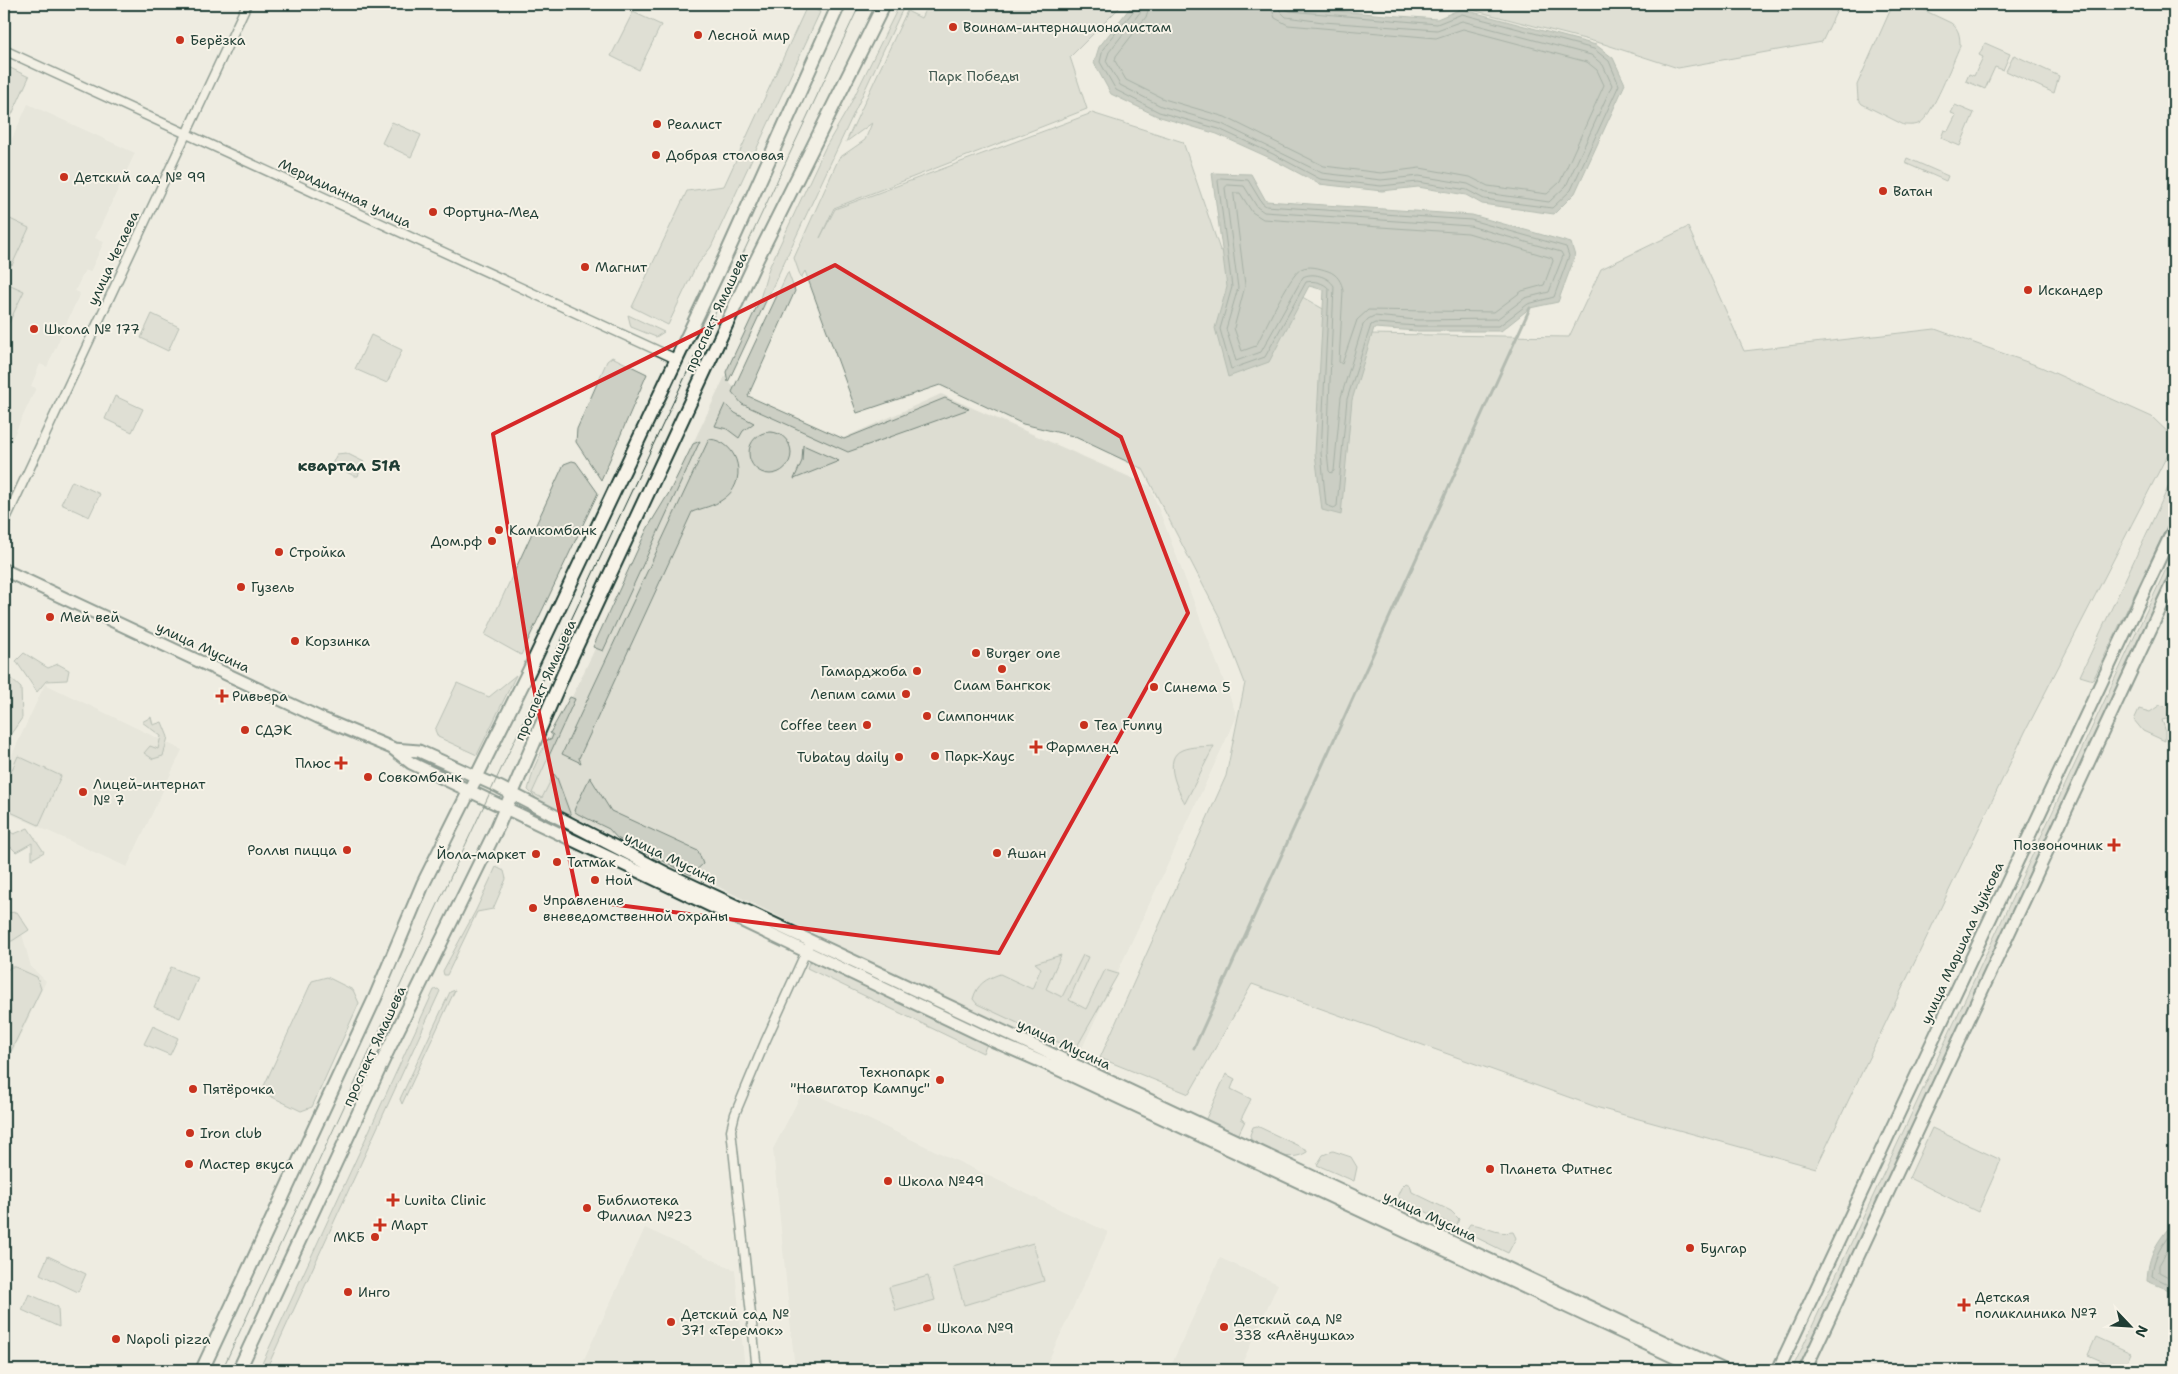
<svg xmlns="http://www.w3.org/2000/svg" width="2178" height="1374" viewBox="0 0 2178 1374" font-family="'Shantell Sans',sans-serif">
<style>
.built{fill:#ddddd2}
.green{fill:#cccfc4;stroke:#76867c}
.water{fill:#9fa99f;stroke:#6c7e74}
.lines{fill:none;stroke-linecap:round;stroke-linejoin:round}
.shore{stroke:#52685f;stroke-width:1}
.stream{stroke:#6c7e74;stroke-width:3}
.street-casing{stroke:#1f3d34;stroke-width:11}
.secondary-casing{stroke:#1f3d34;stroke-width:15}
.primary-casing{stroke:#1f3d34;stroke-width:16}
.street{stroke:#f7f3e8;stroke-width:8}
.secondary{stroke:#f7f3e8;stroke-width:11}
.primary{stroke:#f7f3e8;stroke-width:12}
.tram{stroke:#1f3d34;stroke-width:1}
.marked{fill:none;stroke:#d62828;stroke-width:4;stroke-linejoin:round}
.poi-dot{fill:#c8321e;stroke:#f7f3e8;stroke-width:2}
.labels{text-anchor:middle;stroke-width:4;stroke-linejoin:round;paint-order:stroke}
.poi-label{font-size:14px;fill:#1f3d34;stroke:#f7f3e8;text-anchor:start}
.park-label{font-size:14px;fill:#425a51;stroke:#f7f3e8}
.street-label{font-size:14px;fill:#1f3d34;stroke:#f7f3e8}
.quarter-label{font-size:16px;font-weight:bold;fill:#1f3d34;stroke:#f7f3e8}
</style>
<rect width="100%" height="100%" fill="#eeece1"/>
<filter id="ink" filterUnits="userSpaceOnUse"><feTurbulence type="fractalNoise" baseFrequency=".02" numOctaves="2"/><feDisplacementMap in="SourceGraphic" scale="10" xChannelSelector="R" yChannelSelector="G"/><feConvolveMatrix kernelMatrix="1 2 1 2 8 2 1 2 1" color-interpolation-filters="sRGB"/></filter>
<g filter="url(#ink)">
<path class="built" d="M28 104 135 153 95 238 104 242 90 272 85 270 75 291 80 293 47 367 40 364 31 386 36 388 7 450 4 449V156Z
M727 372 728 381 745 399 837 441 941 394 1150 486 1237 716 1076 1061 540 800 529 790 551 733 571 699Z
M45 684 182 750 127 867 4 811V772Z
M4 925 22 934 31 967 46 981 4 1070Z
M804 1089 1108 1232 1044 1370H795L773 1149Z
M645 1228 735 1270 745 1370H579Z
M1220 1258 1278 1284 1239 1370H1169Z"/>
<path class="green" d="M900 4H905L728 382 726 372 759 302 769 268 825 148 849 107Z
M928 4H1123L1070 57 1087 109 834 208 820 238 835 209 1092 113 1183 142 1220 250 1367 334 1569 337 1601 269 1688 227 1744 351 1935 329 2041 367 2152 417 2174 438V442L2026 730 1816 1168 1599 1108 1252 984 1189 1094 1100 1058 1226 776 1245 683 1219 616 1143 469 1073 436 1023 424 940 385 857 413 805 271 801 278 794 258 839 158 865 140 872 123 846 142 907 11 921 18Z
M1347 4H1840L1822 42 1678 68 1604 44 1461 7Z
M1911 4 1951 23C1959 29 1960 36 1960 46 1953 61 1932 116 1920 123 1915 126 1909 125 1904 125L1862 104 1858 99 1857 85 1890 11 1900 5Z
M807 6 820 12 711 247 695 268 668 325 632 307 687 191 724 186Z
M633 12 661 25 639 70 611 56Z
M1985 43 2010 54 2003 70 1995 67 1985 89 1966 81 1969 74 1974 76 1983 57 1979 55Z
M2014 55 2059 76 2054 93 2006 71Z
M4 65 29 77 4 132Z
M1955 105 1974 113 1960 146 1941 138 1944 130 1948 131 1956 115 1951 113Z
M392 122 421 135 411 157 382 143Z
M1907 158 1948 176 1946 181 1905 163Z
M8 218 29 228 12 265 4 261V228Z
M788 272 795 291 748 396 844 439 945 398 969 409 848 452 742 404 732 392Z
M4 282 24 291 7 327 4 326Z
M152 314 179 327 168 351 141 338Z
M628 315 664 332 656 337 631 327Z
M371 335 402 350 387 383 355 369Z
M612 357 647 374 601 480 576 442 577 429 607 361Z
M115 396 143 409 132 432 105 419Z
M725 404 735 413 754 423 743 431 739 438 727 429 715 426Z
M749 453a21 21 0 1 1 42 0a21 21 0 1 1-42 0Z
M709 439C740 441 749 484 722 500 714 506 702 508 692 512L579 758 581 763 562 754Z
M700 441 603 651 593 647 647 529 670 491 693 444Z
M803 445 839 461 794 479 802 461Z
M346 453 364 462 358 476H354L332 464 337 454Z
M572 461 576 462 598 493 521 655 485 635 564 464Z
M2174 475V512L2093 680 2080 676Z
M72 481 100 494 89 517 61 504Z
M2174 552V565L1800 1366 1796 1368 1794 1367 1795 1363Z
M24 653 48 668 58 664 69 670 67 680 46 681 37 692 16 661Z
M516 675 477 755 438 737 435 730 457 683 489 697Z
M10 678 21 688 22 718 6 741H4V682Z
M570 697 575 699 532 793 542 798 554 774 557 778 571 816 539 801 528 790 534 768 547 739 551 740 553 735 550 733Z
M2160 705 2172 708 2171 718 2162 720 2165 729V741L2143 731 2134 720 2139 709 2150 712Z
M151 717 153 725 162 722 168 737 163 756 153 759 144 753 150 746 158 749 161 736 142 722Z
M1214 746 1185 803C1178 791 1162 758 1182 750 1191 746 1205 747 1214 746Z
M18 756 61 776 39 825 4 809V788Z
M590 777 611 811 698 851 703 864 691 875 617 838 609 829 578 814 574 811 575 808Z
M28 828 44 852 32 859V843L16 852 4 840 5 829 14 834Z
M496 867 504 871 506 879 493 909 477 912 447 975H444L443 971 476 910Z
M17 912 29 930 12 941H4V913Z
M1061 955 1046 989 1062 997 1083 955 1088 957 1069 1000 1086 1009 1105 970 1118 974 1075 1050 977 1004 973 999C977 984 986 979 1000 974L1032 989 1041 968 1035 963Z
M810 960 987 1044 983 1053 807 968Z
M10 967H15L37 977 41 989 11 1051 4 1052V974Z
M171 967 198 978 180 1018 154 1007Z
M327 977 353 990 359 1003 312 1107 301 1111 266 1094 264 1086 312 981Z
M438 989 440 991 266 1370H259L434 990Z
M455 990 402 1104 400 1099 450 992Z
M153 1026 178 1038 170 1055 144 1044Z
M1226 1074 1235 1079 1231 1089 1251 1099 1241 1119 1245 1121 1239 1133 1235 1135 1205 1121Z
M1257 1126 1307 1150V1152C1290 1163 1268 1152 1252 1144L1250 1135 1253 1127Z
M1932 1128 2001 1160 1978 1212 1909 1178Z
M1333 1151 1351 1157 1357 1167 1354 1181 1317 1165 1323 1155Z
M1406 1183 1410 1185 1412 1192 1451 1211 1459 1219 1456 1227 1397 1197 1401 1188Z
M1470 1224C1489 1226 1493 1235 1513 1232L1516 1238 1508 1253 1465 1232Z
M1033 1243 1044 1281 964 1305 953 1267Z
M48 1256 86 1274 78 1292 40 1274Z
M928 1276 935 1300 896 1311 889 1287Z
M29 1294 58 1307 59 1327 22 1310Z
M2096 1337 2131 1353 2123 1370 2088 1355Z"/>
<path class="water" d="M1133 4H1270L1324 10 1437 19 1461 9 1596 45 1613 58 1625 84 1575 193 1554 214 1482 204 1466 195 1418 187 1382 191 1319 184 1270 158 1217 134 1157 116 1111 94 1094 63 1099 47Z
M1212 173 1251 174 1266 201 1472 215 1571 243 1575 256 1558 302 1530 308 1501 331H1417L1374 328 1352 400 1341 515 1322 510 1315 453 1324 290 1309 286 1269 362 1228 377 1215 328 1227 287Z
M2174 1222V1292L2147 1281C2148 1255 2157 1241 2174 1222Z"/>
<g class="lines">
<path class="shore" d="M1136 4 1135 9 1103 49 1100 62 1116 90 1159 112 1219 129 1273 154 1320 179 1381 186 1418 182 1467 190 1484 199 1552 208 1571 190 1619 85 1609 61 1594 49 1462 14 1437 24 1290 11 1285 9 1284 4
M1143 4 1141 11 1109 52 1106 61 1120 85 1161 106 1222 124 1322 173 1381 180 1419 176 1468 184 1486 193 1549 202 1566 186 1612 85 1603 65 1591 55 1462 21 1437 30 1323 22 1286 17 1280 11 1278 4
M1150 4 1146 17 1116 56 1115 61 1126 80 1164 99 1225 117 1324 166 1381 173 1420 168 1470 177 1488 186 1547 194 1560 182 1604 85 1597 70 1587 62 1463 29 1436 38 1288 25 1275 18 1270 4
M1221 178 1248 180 1262 203 1266 206 1471 220 1566 247 1569 256 1554 297 1528 304 1499 326H1417L1375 323 1371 325 1347 399 1337 506 1334 508 1326 505 1321 453 1329 289C1325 283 1313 280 1306 282L1265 357 1231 369 1220 329 1232 287 1218 181Z
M1228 185 1244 186 1257 207 1264 212 1470 226 1561 252 1563 256 1549 292 1525 298 1497 319 1417 320 1374 316 1368 319 1363 325 1341 397 1334 471 1331 473 1329 471 1327 452 1334 286C1328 276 1312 272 1303 277L1261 352 1236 361 1226 329 1238 288 1225 188Z
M1234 193H1240L1252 212 1263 219 1468 233 1552 258 1553 261 1544 285 1522 291 1494 312 1368 310 1357 320 1342 364 1339 362 1343 291C1342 282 1337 274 1328 271 1319 268 1309 265 1301 269 1289 276 1264 331 1256 346L1242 351 1234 328 1245 286Z
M2174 1230C2162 1243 2153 1258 2152 1276L2174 1287
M2174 1239 2159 1265V1272L2174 1280"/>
<path class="stream" d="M1194 1048 1530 308"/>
<defs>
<path id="street" d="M4 50 676 359
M4 523 247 4
M757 1370 731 1130 735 1114 765 1042 808 947"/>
<path id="secondary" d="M4 570 318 717 392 748 411 763 996 1042 1051 1066 1702 1370
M393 749 419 751 499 787 666 873 1724 1370
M1778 1370 2174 528
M1805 1370 2174 579"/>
<path id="primary" d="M202 1370 375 998 423 884 529 671 727 253 839 4
M239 1370 386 1054 497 828 564 673 755 263 884 4"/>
</defs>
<use href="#street" class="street-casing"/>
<use href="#secondary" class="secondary-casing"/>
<use href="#primary" class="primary-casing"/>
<use href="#street" class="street"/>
<use href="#secondary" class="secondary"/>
<use href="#primary" class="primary"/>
<path class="tram" d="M222 1370 457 863 860 4"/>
</g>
</g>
<path d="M0 0H2178V1374H0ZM835 265 1121 437 1188 613 999 953 578 900 532 679 493 434Z" fill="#eeece1" fill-opacity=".55" fill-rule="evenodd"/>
<path class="marked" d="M835 265 1121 437 1188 613 999 953 578 900 532 679 493 434Z"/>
<g class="poi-dot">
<circle cx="953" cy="27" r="5"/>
<circle cx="698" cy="35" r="5"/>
<circle cx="180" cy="40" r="5"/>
<circle cx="657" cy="124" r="5"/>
<circle cx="656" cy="155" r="5"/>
<circle cx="64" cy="177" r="5"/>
<circle cx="1883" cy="191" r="5"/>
<circle cx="433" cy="212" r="5"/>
<circle cx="585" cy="267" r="5"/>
<circle cx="2028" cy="290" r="5"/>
<circle cx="34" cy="329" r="5"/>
<circle cx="499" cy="530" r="5"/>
<circle cx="492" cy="541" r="5"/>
<circle cx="279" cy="552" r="5"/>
<circle cx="241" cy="587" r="5"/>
<circle cx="50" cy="617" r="5"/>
<circle cx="295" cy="641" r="5"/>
<circle cx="976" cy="653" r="5"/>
<circle cx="1002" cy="669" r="5"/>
<circle cx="917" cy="671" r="5"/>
<circle cx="1154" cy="687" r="5"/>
<circle cx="906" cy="694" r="5"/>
<path d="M219.5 688.5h5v5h5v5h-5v5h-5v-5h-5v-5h5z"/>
<circle cx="927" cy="716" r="5"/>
<circle cx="867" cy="725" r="5"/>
<circle cx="1084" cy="725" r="5"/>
<circle cx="245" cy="730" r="5"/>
<path d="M1033.5 739.5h5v5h5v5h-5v5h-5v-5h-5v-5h5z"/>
<circle cx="935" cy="756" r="5"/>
<circle cx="899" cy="757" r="5"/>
<path d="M338.5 755.5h5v5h5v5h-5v5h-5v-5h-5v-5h5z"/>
<circle cx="368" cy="777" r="5"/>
<circle cx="83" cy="792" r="5"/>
<path d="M2111.5 837.5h5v5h5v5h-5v5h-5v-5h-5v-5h5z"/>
<circle cx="347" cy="850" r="5"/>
<circle cx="997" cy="853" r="5"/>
<circle cx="536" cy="854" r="5"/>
<circle cx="557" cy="862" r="5"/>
<circle cx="595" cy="880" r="5"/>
<circle cx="533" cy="908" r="5"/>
<circle cx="940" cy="1080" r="5"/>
<circle cx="193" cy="1089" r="5"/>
<circle cx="190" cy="1133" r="5"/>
<circle cx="189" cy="1164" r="5"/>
<circle cx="1490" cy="1169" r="5"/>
<circle cx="888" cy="1181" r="5"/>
<path d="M390.5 1192.5h5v5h5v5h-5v5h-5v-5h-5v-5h5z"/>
<circle cx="587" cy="1208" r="5"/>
<path d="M377.5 1217.5h5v5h5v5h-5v5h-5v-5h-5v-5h5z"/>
<circle cx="375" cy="1237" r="5"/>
<circle cx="1690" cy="1248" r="5"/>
<circle cx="348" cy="1292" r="5"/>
<path d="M1961.5 1297.5h5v5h5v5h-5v5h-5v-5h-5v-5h5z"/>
<circle cx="671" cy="1322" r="5"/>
<circle cx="1224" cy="1327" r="5"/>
<circle cx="927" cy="1328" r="5"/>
<circle cx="116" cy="1339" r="5"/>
</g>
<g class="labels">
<g class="poi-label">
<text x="963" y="32">Воинам-интернационалистам</text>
<text x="708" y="40">Лесной мир</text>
<text x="190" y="45">Берёзка</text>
<text x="667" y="129">Реалист</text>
<text x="666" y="160">Добрая столовая</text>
<text x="74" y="182">Детский сад № 99</text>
<text x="1893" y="196">Ватан</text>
<text x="443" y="217">Фортуна-Мед</text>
<text x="595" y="272">Магнит</text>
<text x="2038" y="295">Искандер</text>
<text x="44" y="334">Школа № 177</text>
<text x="509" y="535">Камкомбанк</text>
<text x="482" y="546" text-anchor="end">Дом.рф</text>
<text x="289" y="557">Стройка</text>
<text x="251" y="592">Гузель</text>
<text x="60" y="622">Мей вей</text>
<text x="305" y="646">Корзинка</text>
<text x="986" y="658">Burger one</text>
<text x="907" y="676" text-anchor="end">Гамарджоба</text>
<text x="1002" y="690" text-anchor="middle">Сиам Бангкок</text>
<text x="1164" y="692">Синема 5</text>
<text x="896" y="699" text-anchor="end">Лепим сами</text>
<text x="232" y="701">Ривьера</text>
<text x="937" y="721">Симпончик</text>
<text x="857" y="730" text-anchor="end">Coffee teen</text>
<text x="1094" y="730">Tea Funny</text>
<text x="255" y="735">СДЭК</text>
<text x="1046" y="752">Фармленд</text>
<text x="945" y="761">Парк-Хаус</text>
<text x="889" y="762" text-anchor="end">Tubatay daily</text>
<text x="331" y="768" text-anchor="end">Плюс</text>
<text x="378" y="782">Совкомбанк</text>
<text x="93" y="789">Лицей-интернат<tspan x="93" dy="16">№ 7</tspan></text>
<text x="2103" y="850" text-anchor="end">Позвоночник</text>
<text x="337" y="855" text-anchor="end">Роллы пицца</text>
<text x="1007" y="858">Ашан</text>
<text x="526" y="859" text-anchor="end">Йола-маркет</text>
<text x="567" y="867">Татмак</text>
<text x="605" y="885">Ной</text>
<text x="543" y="905">Управление<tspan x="543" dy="16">вневедомственной охраны</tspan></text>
<text x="930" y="1077" text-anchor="end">Технопарк<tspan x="930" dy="16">"Навигатор Кампус"</tspan></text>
<text x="203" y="1094">Пятёрочка</text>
<text x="200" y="1138">Iron club</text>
<text x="199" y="1169">Мастер вкуса</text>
<text x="1500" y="1174">Планета Фитнес</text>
<text x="898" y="1186">Школа №49</text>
<text x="404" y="1205">Lunita Clinic</text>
<text x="597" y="1205">Библиотека<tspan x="597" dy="16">Филиал №23</tspan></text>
<text x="391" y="1230">Март</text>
<text x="365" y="1242" text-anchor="end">МКБ</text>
<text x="1700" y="1253">Булгар</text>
<text x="358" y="1297">Инго</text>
<text x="1975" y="1302">Детская<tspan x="1975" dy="16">поликлиника №7</tspan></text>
<text x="681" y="1319">Детский сад №<tspan x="681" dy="16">371 «Теремок»</tspan></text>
<text x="1234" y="1324">Детский сад №<tspan x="1234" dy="16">338 «Алёнушка»</tspan></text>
<text x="937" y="1333">Школа №9</text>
<text x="126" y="1344">Napoli pizza</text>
</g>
<g class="park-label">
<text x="974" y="81">Парк Победы</text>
</g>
<g class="street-label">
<text transform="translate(345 193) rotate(25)" y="5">Меридианная улица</text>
<text transform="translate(113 258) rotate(-65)" y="5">улица Четаева</text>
<text transform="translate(716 312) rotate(-65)" y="5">проспект Ямашева</text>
<text transform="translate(203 647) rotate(25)" y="5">улица Мусина</text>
<text transform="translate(545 680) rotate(-66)" y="5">проспект Ямашева</text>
<text transform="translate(671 858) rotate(26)" y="5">улица Мусина</text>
<text transform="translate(1962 943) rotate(-65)" y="5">улица Маршала Чуйкова</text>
<text transform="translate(1064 1044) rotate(25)" y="5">улица Мусина</text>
<text transform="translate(374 1046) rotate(-65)" y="5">проспект Ямашева</text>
<text transform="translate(1430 1216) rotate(25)" y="5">улица Мусина</text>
</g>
<g class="quarter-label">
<text x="349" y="471">квартал 51А</text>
</g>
</g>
<rect width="2178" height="1374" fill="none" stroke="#f7f3e8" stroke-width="20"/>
<rect x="10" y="10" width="2158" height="1354" fill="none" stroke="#1f3d34" stroke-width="2" filter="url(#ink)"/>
<g transform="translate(2130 1326) rotate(115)" stroke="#f7f3e8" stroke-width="4" paint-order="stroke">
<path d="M0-4L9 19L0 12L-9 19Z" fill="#1f3d34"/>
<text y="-8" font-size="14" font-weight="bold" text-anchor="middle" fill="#1f3d34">N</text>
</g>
</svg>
